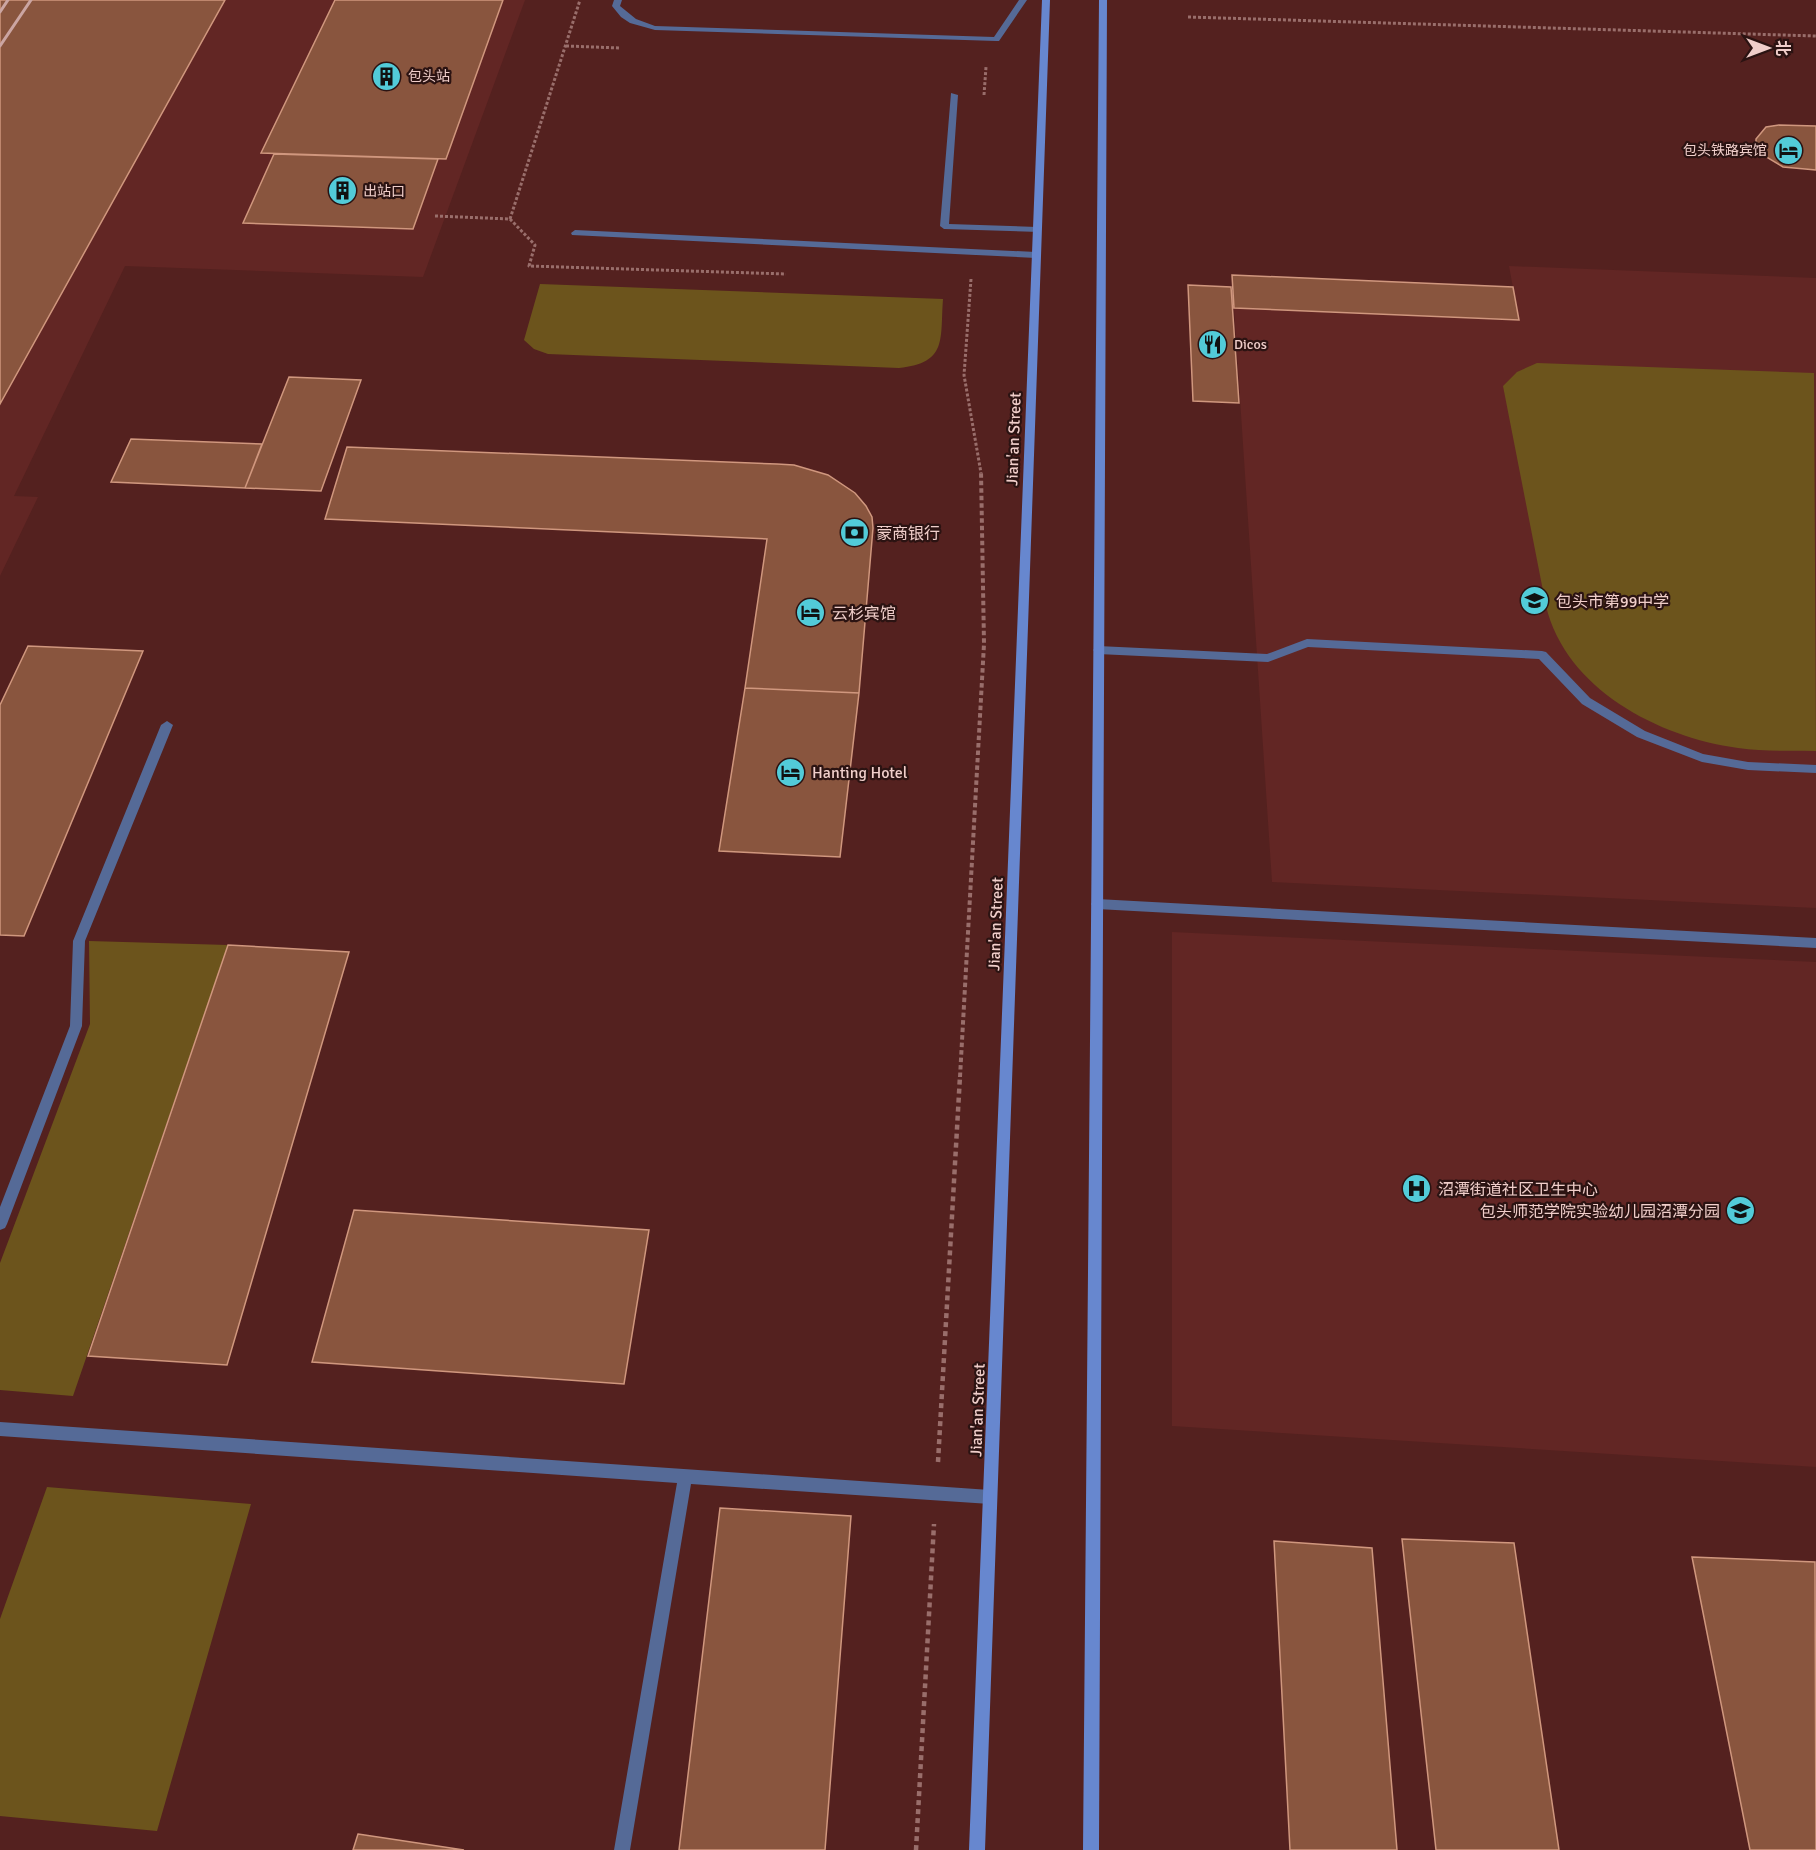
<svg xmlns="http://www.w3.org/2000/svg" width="1816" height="1850" viewBox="0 0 1816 1850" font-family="Signika,'Noto Sans SC',sans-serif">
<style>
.built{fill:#622624}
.green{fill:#6c541c}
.building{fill:#89553e;stroke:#d0977e;stroke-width:1.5}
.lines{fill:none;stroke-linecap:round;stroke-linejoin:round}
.path-far2{stroke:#996e6b;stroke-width:3;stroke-dasharray:3 2;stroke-linecap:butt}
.path-far1{stroke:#996e6b;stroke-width:4;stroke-dasharray:4.5 3;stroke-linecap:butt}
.path{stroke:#996e6b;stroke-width:4.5;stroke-dasharray:5 4;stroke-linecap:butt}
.lane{fill:#556a97;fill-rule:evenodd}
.secondary{fill:#6787cf;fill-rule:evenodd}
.rail{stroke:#cba5a2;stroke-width:3}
.labels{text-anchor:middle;stroke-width:4.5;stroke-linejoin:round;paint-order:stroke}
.far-poi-label{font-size:14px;fill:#f0ceca;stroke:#2b1312;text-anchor:start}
.street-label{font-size:16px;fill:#f0ceca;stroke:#2b1312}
.poi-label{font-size:16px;fill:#f0ceca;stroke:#2b1312;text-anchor:start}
</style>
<rect width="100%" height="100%" fill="#54211f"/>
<path class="built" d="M0 0H525L423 277 125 266 14 496 38 497 0 576Z
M1509 266 1816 278V908L1272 882 1234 308 1519 320Z
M1172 932 1816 962V1467L1172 1426Z"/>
<path class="green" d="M540 284 943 299C940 339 948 363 899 368L548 354 534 349 524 340Z
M1537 363 1814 373 1816 751C1790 750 1763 752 1738 748 1658 737 1566 689 1546 606L1503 386 1517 372Z
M89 941 228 945 73 1396 0 1390V1263L90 1024Z
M47 1487 251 1504 157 1831 0 1816V1619Z"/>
<path class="building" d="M0 0H225L0 404Z
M335 0H503L446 159 261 153Z
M1779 125 1816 126V170L1783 167 1763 155 1756 146V139L1766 127Z
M274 154 438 159 413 229 243 223Z
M1232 275 1513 287 1519 320 1234 308Z
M1188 285 1231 287 1239 403 1193 401Z
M289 377 361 380 321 491 245 488Z
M131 439 262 444 245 488 111 482Z
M347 447 777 464 794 465 828 475 855 493 866 506 872 517 873 528 859 693 745 688 767 539 325 519Z
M28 646 143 651 24 936 0 935V705Z
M745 688 859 693 840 857 719 851Z
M228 945 349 952 227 1365 88 1356Z
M354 1210 649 1230 624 1384 312 1362Z
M720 1508 851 1516 825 1850H679Z
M1402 1539 1514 1543 1559 1850H1436Z
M1274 1541 1372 1548 1397 1850H1290Z
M1692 1557 1815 1562 1816 1850H1750Z
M358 1834 464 1850H353Z"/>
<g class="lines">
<path class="path-far2" d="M1188 17 1816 36
M566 46 620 48
M984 95 986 67
M435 216 510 219 535 245 529 266 786 274
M510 219 580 0
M971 279 964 375 981 473"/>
<path class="path-far1" d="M960 1077 984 644 981 471"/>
<path class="path" d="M938 1462 960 1076
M916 1850 934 1524"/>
<path class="lane" d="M614 0H622L620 6 636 19 655 26 994 37 1019 0H1027L999 41H996L655 30 630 23 621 17 612 6Z
M951 93 958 95 949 224 1037 227 1041 230 1040 232 944 229 940 226Z
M575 230 1036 252 1040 255 1036 258 572 235 571 233Z
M1307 639 1542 651 1546 652 1590 698 1645 731 1703 754 1748 762 1816 765V773L1748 770 1702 762 1637 737 1582 704 1539 659 1308 647 1268 662 1098 654 1093 650 1098 646 1267 654Z
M167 721 173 725 85 941 82 1026 7 1224 5 1228 0 1230V1207L70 1026 73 941 161 725Z
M1097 899 1816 938V948L1097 909 1093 907 1091 904 1093 901Z
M0 1422 990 1490 995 1492 997 1497 995 1502 990 1504 691 1484 630 1850H614L677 1483 0 1436Z"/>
<path class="secondary" d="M1042 0H1050L985 1850H969Z
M1099 0H1107L1099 1850H1083Z"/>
<path class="rail" d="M0 12 8 0
M0 46 31 0"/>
</g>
<defs>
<symbol id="building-disc" viewBox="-11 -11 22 22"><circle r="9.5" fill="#52cbd8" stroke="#2b1312"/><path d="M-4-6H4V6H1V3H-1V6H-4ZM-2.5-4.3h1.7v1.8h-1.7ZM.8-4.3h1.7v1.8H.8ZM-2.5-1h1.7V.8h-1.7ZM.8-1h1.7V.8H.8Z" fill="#111"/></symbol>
<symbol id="hotel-disc" viewBox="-11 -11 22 22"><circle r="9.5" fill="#52cbd8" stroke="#2b1312"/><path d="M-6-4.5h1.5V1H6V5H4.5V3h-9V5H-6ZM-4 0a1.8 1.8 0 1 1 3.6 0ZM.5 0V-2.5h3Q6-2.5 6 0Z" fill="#111"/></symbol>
<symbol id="restaurant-disc" viewBox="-11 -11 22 22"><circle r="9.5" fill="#52cbd8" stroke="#2b1312"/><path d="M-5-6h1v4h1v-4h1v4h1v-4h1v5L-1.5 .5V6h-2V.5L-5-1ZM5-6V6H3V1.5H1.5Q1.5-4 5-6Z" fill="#111"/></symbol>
<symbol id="bank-disc" viewBox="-11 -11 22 22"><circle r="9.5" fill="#52cbd8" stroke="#2b1312"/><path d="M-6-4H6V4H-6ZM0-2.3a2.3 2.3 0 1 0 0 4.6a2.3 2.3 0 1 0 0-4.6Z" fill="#111"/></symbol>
<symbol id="school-disc" viewBox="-11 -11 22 22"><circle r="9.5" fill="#52cbd8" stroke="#2b1312"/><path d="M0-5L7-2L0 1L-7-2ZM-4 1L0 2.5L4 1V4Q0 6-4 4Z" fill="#111"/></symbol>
<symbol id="hospital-disc" viewBox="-11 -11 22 22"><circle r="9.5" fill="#52cbd8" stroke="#2b1312"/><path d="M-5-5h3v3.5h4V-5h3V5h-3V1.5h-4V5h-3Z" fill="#111"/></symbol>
</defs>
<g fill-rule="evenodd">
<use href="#building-disc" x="370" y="60" width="33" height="33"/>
<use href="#hotel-disc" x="1772" y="134" width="33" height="33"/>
<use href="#building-disc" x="326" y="174" width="33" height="33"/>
<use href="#restaurant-disc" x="1196" y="328" width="33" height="33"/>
<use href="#bank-disc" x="838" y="516" width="33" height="33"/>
<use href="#school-disc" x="1518" y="584" width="33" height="33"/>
<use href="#hotel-disc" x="794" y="596" width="33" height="33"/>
<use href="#hotel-disc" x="774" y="756" width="33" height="33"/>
<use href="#hospital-disc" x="1400" y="1172" width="33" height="33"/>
<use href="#school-disc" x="1724" y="1194" width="33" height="33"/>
</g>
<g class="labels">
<g class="far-poi-label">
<text x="408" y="81">包头站</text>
<text x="1767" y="155" text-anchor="end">包头铁路宾馆</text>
<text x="363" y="196">出站口</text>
<text x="1234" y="349">Dicos</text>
</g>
<g class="street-label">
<text transform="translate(1013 439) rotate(-88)" y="6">Jian'an Street</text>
<text transform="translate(995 924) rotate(-88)" y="6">Jian'an Street</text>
<text transform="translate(977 1410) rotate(-88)" y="6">Jian'an Street</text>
</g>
<g class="poi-label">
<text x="876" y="539">蒙商银行</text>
<text x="1556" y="607">包头市第99中学</text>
<text x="832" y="619">云杉宾馆</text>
<text x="812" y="778">Hanting Hotel</text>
<text x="1438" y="1195">沼潭街道社区卫生中心</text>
<text x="1720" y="1217" text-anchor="end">包头师范学院实验幼儿园沼潭分园</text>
</g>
</g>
<g transform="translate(1768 48) rotate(90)" stroke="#2b1312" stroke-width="4.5" paint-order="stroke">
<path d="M0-4.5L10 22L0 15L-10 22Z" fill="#f0ceca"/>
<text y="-9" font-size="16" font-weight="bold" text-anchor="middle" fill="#f0ceca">北</text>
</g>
</svg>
